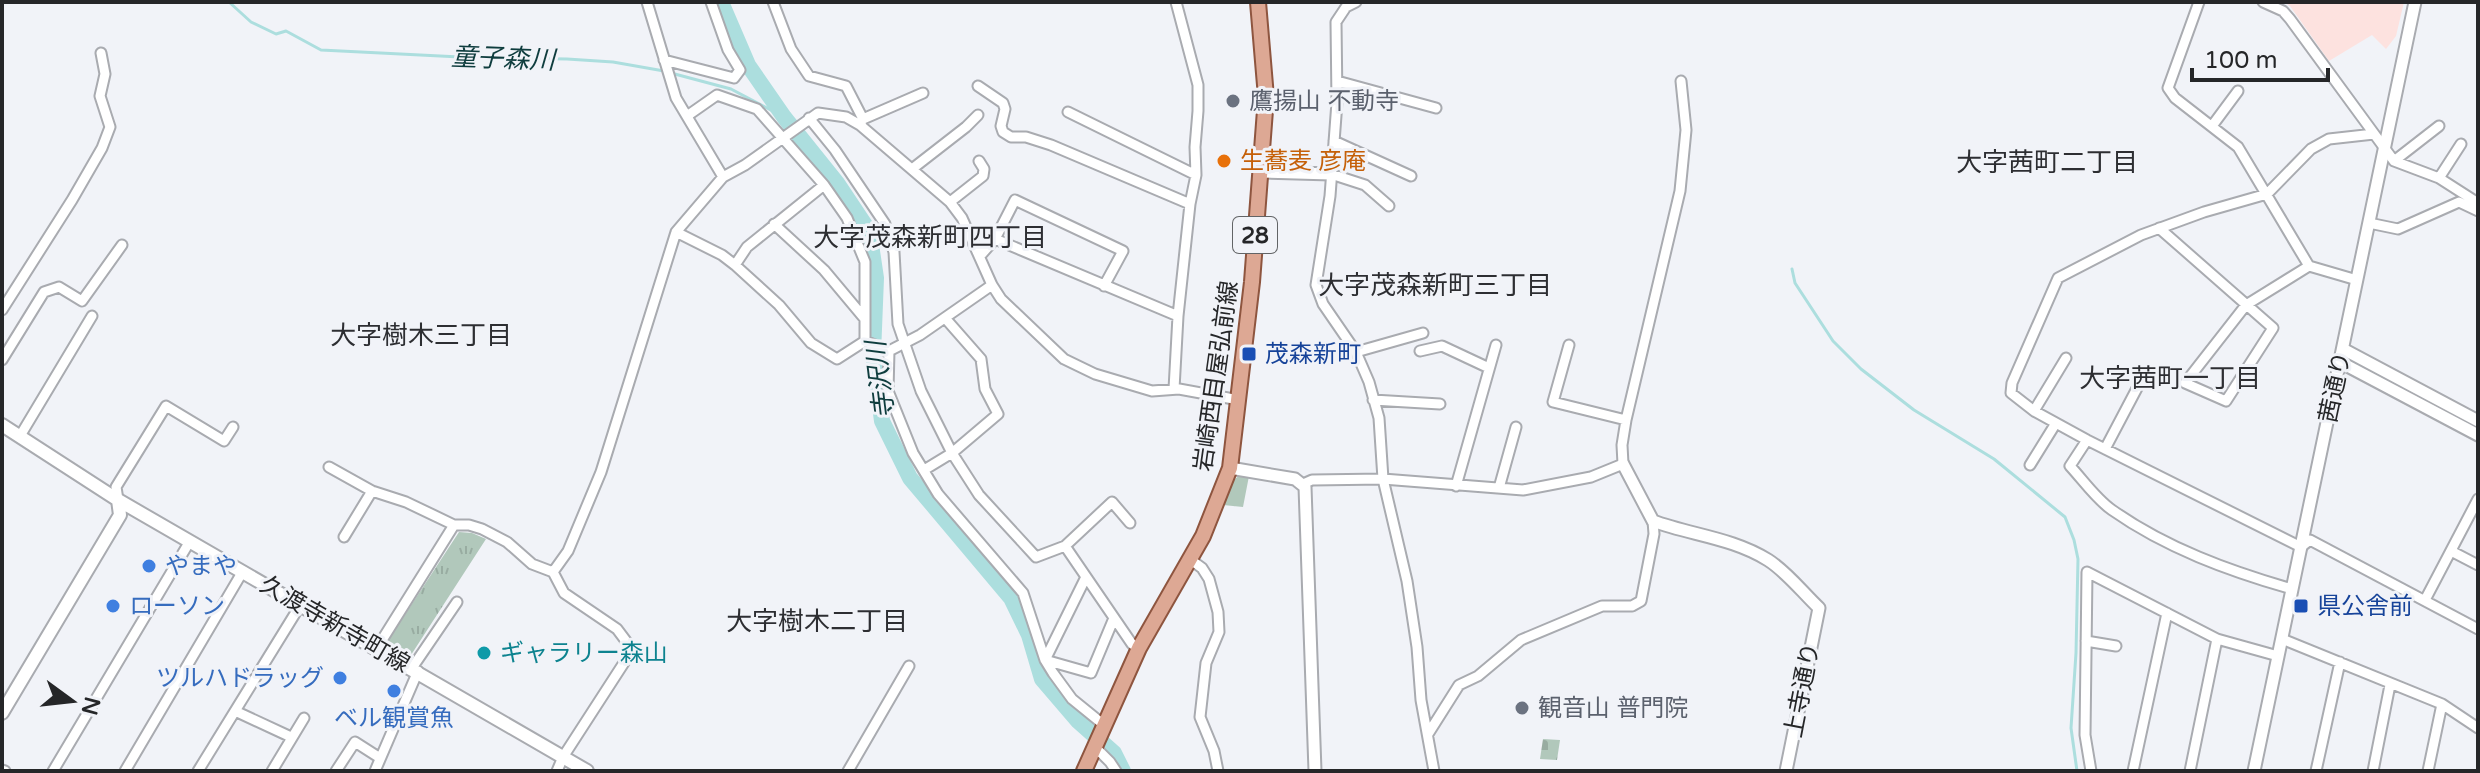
<svg xmlns="http://www.w3.org/2000/svg" width="2480" height="773" viewBox="0 0 2480 773" font-family="'Varela Round','Noto Sans JP',sans-serif">
<style>
.education{fill:#fde2df}
.cemetery{fill:url(#cemetery-stones)}
.park{fill:url(#park-tufts)}
.lines{fill:none;stroke-linecap:round;stroke-linejoin:round}
.stream{stroke:#acdede;stroke-width:3}
.river{stroke:#acdede;stroke-width:16}
.minor-casing{stroke:#a9abb0;stroke-width:13}
.tertiary-casing{stroke:#a9abb0;stroke-width:15}
.secondary-casing{stroke:#a9abb0;stroke-width:16}
.primary-casing{stroke:#8e553f;stroke-width:18}
.minor{stroke:#fff;stroke-width:9}
.tertiary{stroke:#fff;stroke-width:11}
.secondary{stroke:#fff;stroke-width:12}
.primary{stroke:#dda894;stroke-width:14}
.worship-dot{fill:#6b7280;stroke:#f1f3f8;stroke-width:3}
.food-dot{fill:#e8710a;stroke:#f1f3f8;stroke-width:3}
.transit-dot{fill:#1a4fb4;stroke:#f1f3f8;stroke-width:3}
.shop-dot{fill:#3f7fe0;stroke:#f1f3f8;stroke-width:3}
.culture-dot{fill:#0f9aa8;stroke:#f1f3f8;stroke-width:3}
.labels{text-anchor:middle;stroke-width:6;stroke-linejoin:round;paint-order:stroke}
.shield{fill:#f1f3f8;stroke:#626466;stroke-width:2}
.shield-label{font-size:22px;font-weight:bold;fill:#252628}
.worship-label{font-size:24px;fill:#5b616d;stroke:#f1f3f8;text-anchor:start}
.food-label{font-size:24px;fill:#c56008;stroke:#f1f3f8;text-anchor:start}
.transit-label{font-size:24px;fill:#164399;stroke:#f1f3f8;text-anchor:start}
.street-label{font-size:24px;fill:#252628;stroke:#f1f3f8}
.shop-label{font-size:24px;fill:#366cbe;stroke:#f1f3f8;text-anchor:start}
.culture-label{font-size:24px;fill:#0d838f;stroke:#f1f3f8;text-anchor:start}
.water-label{font-size:26px;font-style:italic;fill:#0f3d3e;stroke:#f1f3f8}
.neighbourhood-label{font-size:26px;fill:#2d2e32;stroke:#f1f3f8}
</style>
<defs>
<pattern id="cemetery-stones" width="16" height="16" patternUnits="userSpaceOnUse" patternTransform="scale(2)"><rect width="16" height="16" fill="#b1c8bb"/><path d="M2 7V4a2 2 0 0 1 4 0v3zM10 15v-3a2 2 0 0 1 4 0v3z" fill="#98aca1"/></pattern>
<pattern id="park-tufts" width="24" height="20" patternUnits="userSpaceOnUse" patternTransform="scale(2)"><rect width="24" height="20" fill="#b1c8bb"/><path d="M3 7l-1-3M5 7V3M7 7l1-3M15 17l-1-3M17 17v-4M19 17l1-3" fill="none" stroke="#98aca1"/></pattern>
</defs>
<rect width="100%" height="100%" fill="#f1f3f8"/>
<path class="education" d="M2284 2H2404L2396 36 2386 49 2372 35 2329 61 2290 6Z"/>
<path class="cemetery" d="M1543 739 1560 740 1557 760 1540 759Z"/>
<path class="park" d="M1240 475 1249 476 1243 507 1223 505 1231 482Z
M459 532 472 533 486 539 411 655 387 642Z"/>
<g class="lines">
<path class="stream" d="M229 2 251 22 276 34 286 31 321 50 460 57 567 59 613 62 664 71
M671 73 731 89 784 117
M1792 269 1795 283 1833 341 1861 369 1914 410 1994 459 2065 517 2074 540 2078 559 2076 653 2071 728 2077 771"/>
<path class="river" d="M721 2 748 65 784 117 837 183 869 231 876 278 873 354 882 421 910 478 1011 598 1029 635 1042 679 1078 721 1114 753 1123 771"/>
<defs>
<path id="minor" d="M647 2 676 98 723 177
M773 2 791 49 809 76 846 86 863 119 860 125
M1356 2 1346 7 1336 22 1337 102 1330 196 1316 285 1323 304 1356 352 1369 382 1379 418 1383 479 1407 581 1417 647 1421 700 1434 771
M2199 2 2168 88 2175 98 2238 147 2309 266
M2263 2 2283 11 2290 19 2394 161 2439 178 2478 203
M664 60 734 78 740 70 728 50 711 2
M1337 81 1436 108
M978 86 1003 103 1005 109 1001 126 1003 132 1011 137H1026L1051 145 1190 204
M1068 112 1196 175
M687 116 717 95 757 109 824 185 847 218 865 262V341
M809 118 835 150 885 224 894 252 898 324 921 391 952 453 979 495 1036 557 1065 546 1132 644 1139 648
M863 119 923 93
M2212 126 2238 91
M2374 134 2329 139 2311 149 2267 194 2204 212 2141 235 2058 278 2012 383 2011 393 2034 411 2087 440 2301 547 2310 540 2478 629
M1334 141 1411 176
M2394 161 2439 126
M912 169 966 127 978 115
M1331 174 1365 185 1389 206
M2439 178 2461 144
M950 202 983 176 984 169 979 161
M2369 223 2398 229 2459 202 2478 211
M774 224 824 270 865 319
M2159 228 2273 328 2226 401 2185 383 2246 305 2309 266 2357 280
M676 232 722 255 735 265 779 305 811 343 837 359 865 341
M995 239 1178 316
M980 256 995 239 1015 200 1123 251 1104 286
M735 265 747 247 824 185
M2 310 72 200 102 148 110 127 100 96 105 74 101 53
M865 341 889 351
M1569 345 1553 402 1626 420
M889 351 888 391 913 453 938 494 1023 593 1045 660 1053 673 1072 699 1104 725
M889 351 920 335 992 285
M1420 351 1442 346 1489 368
M1356 352 1423 333
M2 360 44 292 59 287 82 301 122 245
M1174 389 1178 316 1190 204 1196 175 1195 147 1198 111V85L1176 2
M1373 400 1440 404
M2034 411 2066 358
M20 436 92 316
M2087 440 2070 466C2083 480 2096 499 2112 510 2166 548 2229 571 2292 589
M2105 449 2144 375
M2030 465 2056 423
M329 467 372 491 406 502 454 525H469L482 529 507 542 532 564 553 572 564 593 617 629 629 645V655L563 757 557 771
M924 470 952 453 998 414 985 389 981 359 945 318
M1303 484 1312 480 1383 479 1523 490 1591 477 1623 464 1622 445 1626 420 1680 191 1686 130 1681 81
M1456 486 1496 345
M1499 488 1516 427
M118 500 116 487 166 406 224 441 233 427
M344 537 372 491
M1065 546 1112 502 1130 523
M2451 551 2478 565
M1191 560 1202 568 1209 579 1218 612 1219 632 1206 663 1200 717 1214 751 1218 771
M553 572 568 551 601 472 676 232 723 177 745 165 818 113 846 117 860 125 950 202 962 218 992 285 1001 299 1064 359 1095 374 1152 391 1179 389 1239 400
M1086 577 1045 660 1091 673 1114 618
M2425 600 2478 499
M2282 639 2442 704 2478 728
M2086 641 2116 646
M377 648 454 525
M412 668 457 602
M235 711 291 737
M1428 734 1459 685 1478 676 1521 640 1602 606H1632L1641 601 1654 534 1653 521
M1095 747 1110 762 1116 771
M2 770 5 771
M53 771 190 541
M125 771 243 571
M198 771 301 604
M272 771 304 718
M336 771 355 742 380 758
M375 771 418 671
M848 771 909 666
M2091 771 2085 735 2087 572 2217 639 2278 656
M2133 771 2167 613
M2190 771 2217 639
M2316 771 2340 662
M2373 771 2390 685
M2428 771 2442 704"/>
<path id="tertiary" d="M1261 172 1331 174
M2343 349 2478 421
M2340 362 2478 435
M1623 464 1653 521C1691 535 1733 538 1768 560 1787 572 1803 593 1819 608L1786 771
M1230 468 1295 479 1305 487 1315 771
M2254 771 2415 2"/>
<path id="secondary" d="M2 425 118 500 587 771
M2 713 120 515 118 500"/>
<path id="primary" d="M1084 771 1139 648 1203 536 1230 468 1252 282 1266 97 1258 2"/>
</defs>
<use href="#minor" class="minor-casing"/>
<use href="#tertiary" class="tertiary-casing"/>
<use href="#secondary" class="secondary-casing"/>
<use href="#primary" class="primary-casing"/>
<use href="#minor" class="minor"/>
<use href="#tertiary" class="tertiary"/>
<use href="#secondary" class="secondary"/>
<use href="#primary" class="primary"/>
</g>
<g class="worship-dot">
<circle cx="1233" cy="101" r="8"/>
<circle cx="1522" cy="708" r="8"/>
</g>
<circle class="food-dot" cx="1224" cy="161" r="8"/>
<g class="transit-dot">
<rect x="1241" y="346" width="16" height="16" rx="4"/>
<rect x="2293" y="598" width="16" height="16" rx="4"/>
</g>
<g class="shop-dot">
<circle cx="149" cy="566" r="8"/>
<circle cx="113" cy="606" r="8"/>
<circle cx="340" cy="678" r="8"/>
<circle cx="394" cy="691" r="8"/>
</g>
<circle class="culture-dot" cx="484" cy="653" r="8"/>
<g class="labels">
<rect class="shield" x="1233" y="217" width="44" height="36" rx="6"/>
<g class="shield-label">
<text x="1255" y="243">28</text>
</g>
<g class="worship-label">
<text x="1249" y="109">鷹揚山 不動寺</text>
<text x="1538" y="716">観音山 普門院</text>
</g>
<g class="food-label">
<text x="1240" y="169">生蕎麦 彦庵</text>
</g>
<g class="transit-label">
<text x="1265" y="362">茂森新町</text>
<text x="2317" y="614">県公舎前</text>
</g>
<g class="street-label">
<text transform="translate(1216 376) rotate(-82)" y="8">岩崎西目屋弘前線</text>
<text transform="translate(2335 387) rotate(-78)" y="8">茜通り</text>
<text transform="translate(335 624) rotate(30)" y="8">久渡寺新寺町線</text>
<text transform="translate(1802 690) rotate(-79)" y="8">上寺通り</text>
</g>
<g class="shop-label">
<text x="165" y="574">やまや</text>
<text x="129" y="614">ローソン</text>
<text x="324" y="686" text-anchor="end">ツルハドラッグ</text>
<text x="394" y="726" text-anchor="middle">ベル観賞魚</text>
</g>
<g class="culture-label">
<text x="500" y="661">ギャラリー森山</text>
</g>
<g class="water-label">
<text transform="translate(503 58) rotate(2)" y="9">童子森川</text>
<text transform="translate(880 380) rotate(-97)" y="9">寺沢川</text>
</g>
<g class="neighbourhood-label">
<text x="2047" y="171">大字茜町二丁目</text>
<text x="930" y="246">大字茂森新町四丁目</text>
<text x="1435" y="294">大字茂森新町三丁目</text>
<text x="421" y="344">大字樹木三丁目</text>
<text x="2170" y="387">大字茜町一丁目</text>
<text x="817" y="630">大字樹木二丁目</text>
</g>
</g>
<rect width="2480" height="773" fill="none" stroke="#252628" stroke-width="8"/>
<g transform="translate(72 701) rotate(105)" stroke="#f1f3f8" stroke-width="6" paint-order="stroke">
<path d="M0-6L14 30L0 20L-14 30Z" fill="#252628"/>
<text y="-12" font-size="22" font-weight="bold" text-anchor="middle" fill="#252628">N</text>
</g>
<path d="M2192 68v12h136v-12" fill="none" stroke="#252628" stroke-width="4"/>
<text x="2204" y="68" font-size="24" fill="#252628" stroke="#f1f3f8" stroke-width="6" paint-order="stroke">100 m</text>
</svg>
